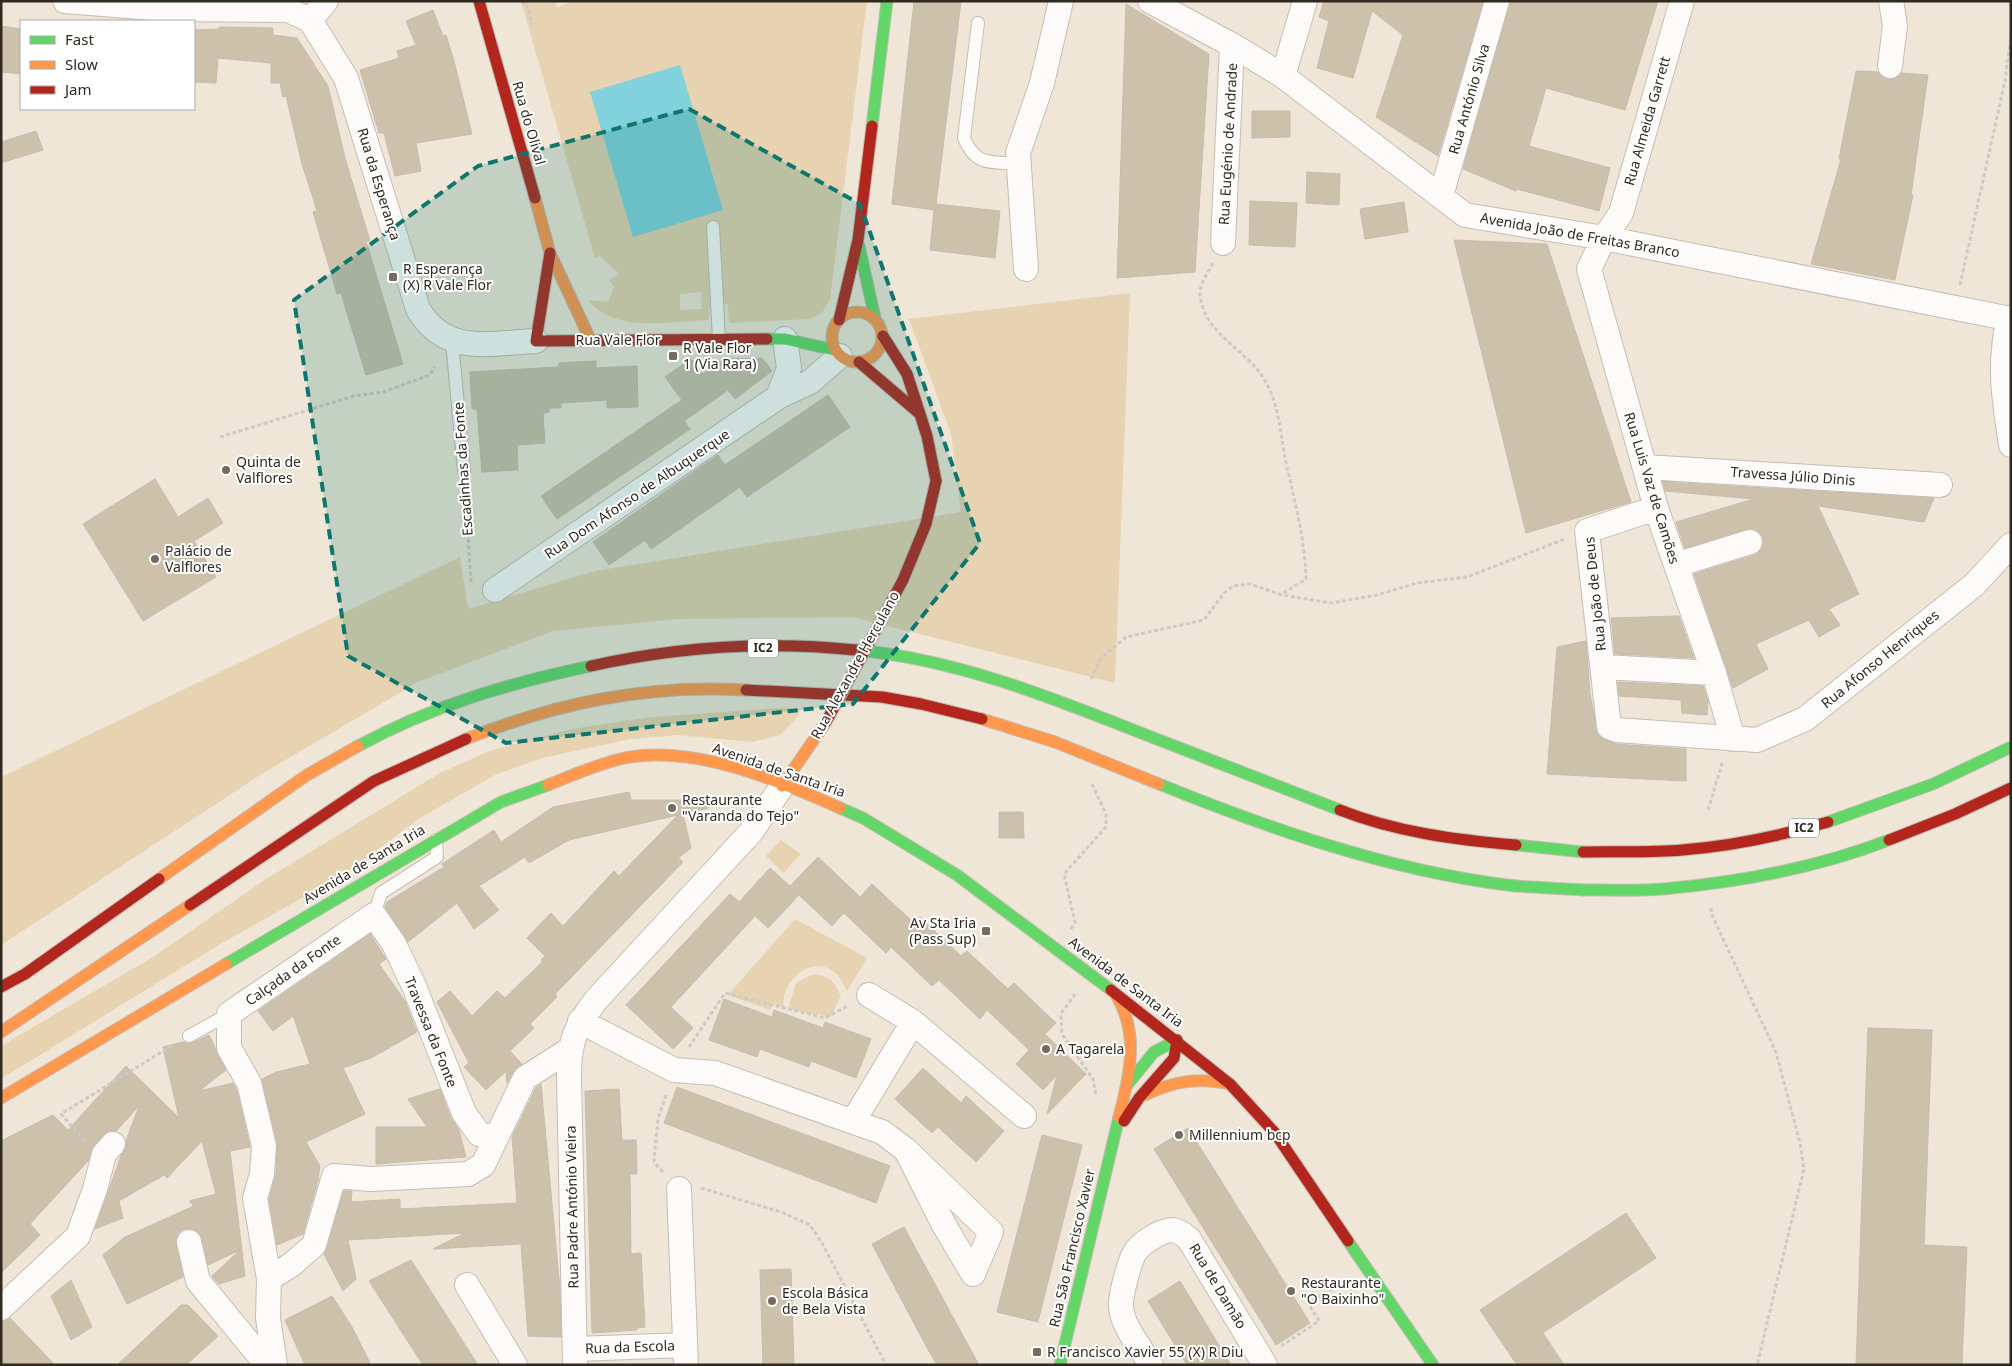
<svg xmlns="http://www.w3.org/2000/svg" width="2012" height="1366" viewBox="0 0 2012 1366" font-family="'Noto Sans',sans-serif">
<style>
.green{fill:#e7d2b1;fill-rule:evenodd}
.water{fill:#81d2dc}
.building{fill:#cdc1ab;stroke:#c3bcb0}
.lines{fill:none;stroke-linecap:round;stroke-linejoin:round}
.lane-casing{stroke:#c5bdb2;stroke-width:14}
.street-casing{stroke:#c5bdb2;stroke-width:26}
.fast-casing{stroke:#c5bdb2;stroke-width:13}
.slow-casing{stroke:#c5bdb2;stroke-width:13}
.jam-casing{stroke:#c5bdb2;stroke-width:13}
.path{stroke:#cdcac6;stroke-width:3;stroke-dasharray:4 2.5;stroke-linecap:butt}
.lane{stroke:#fdfbf9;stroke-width:12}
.street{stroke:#fdfbf9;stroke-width:24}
.fast{stroke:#63d668;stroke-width:11}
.slow{stroke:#ff974d;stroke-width:11}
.jam{stroke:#b3261e;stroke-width:11}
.fast-bridge-casing{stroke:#c5bdb2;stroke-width:13;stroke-linecap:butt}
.jam-bridge-casing{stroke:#c5bdb2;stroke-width:13;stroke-linecap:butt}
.fast-bridge{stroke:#63d668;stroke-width:11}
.jam-bridge{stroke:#b3261e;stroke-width:11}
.marked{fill:#0f766e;fill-opacity:0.2;stroke:#0f766e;stroke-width:4;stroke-dasharray:10 6;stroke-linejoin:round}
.poi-dot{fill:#736b60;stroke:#fff;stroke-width:2}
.labels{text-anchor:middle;stroke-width:4;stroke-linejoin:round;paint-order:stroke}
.shield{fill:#fff;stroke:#6d6962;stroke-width:1}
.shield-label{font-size:12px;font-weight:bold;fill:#2f291f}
.street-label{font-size:14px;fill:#2f291f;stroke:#fff}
.poi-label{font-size:14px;fill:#2f291f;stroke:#fff;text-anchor:start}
</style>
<rect width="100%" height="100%" fill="#f0e6d8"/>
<path class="green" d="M521 1H555L557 7 575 1H867L830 299 822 313 810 319 729 323 728 304 710 305 709 320C671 321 615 334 588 300L608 302 614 287 609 280 619 274 600 256 595 258ZM701 292 702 309 680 310V294Z
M1130 293 1115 683 852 617 678 619 553 631 418 682 260 775 1 945V777L460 557 468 609 595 571 961 512 951 434 909 319Z
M780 708 800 709 798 717 780 735 753 742 677 735 631 739 542 758 495 775 420 818 343 875 222 943 1 1079V1046L153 957 266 879 440 773 492 750 572 729 652 717Z
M781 840 801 854 783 873 766 856Z
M795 919 867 958 847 991C844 985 840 976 834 972 812 953 779 982 784 1008L773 1003 770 1010 728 995Z
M811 975C829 974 833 981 841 995L831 1017 788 1009 796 983Z"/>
<path class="water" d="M680 65 723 210 633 237 590 92Z"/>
<path class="building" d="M914 1H961L936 204 1000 211 995 258 930 250 934 210 892 204Z
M1324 1H1483L1438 156 1376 117 1403 35 1372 11 1353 78 1317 68 1329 21 1319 17Z
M1510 1H1658L1625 110 1546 88 1529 146 1610 168 1599 211 1517 189 1516 191 1463 169Z
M1126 4 1209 54 1195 272 1117 278Z
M433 10 443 36 446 35 454 61 472 134 416 143 421 171 395 176 384 133H379L360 70 399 58 397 51 416 45 406 21Z
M1 26 21 29V74L1 72Z
M219 27 273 28V35L297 38 328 86 345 158 370 241H366L403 364 366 375 341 293 337 294 313 212 317 211 302 164 286 96 283 97 280 83H271V63L218 58 216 83 194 82V30L219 29Z
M1856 71 1878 72 1882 77 1889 80 1896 78 1901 73 1928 75 1911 195H1913L1895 280 1811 264 1841 159H1839Z
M1252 111H1290V137L1252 138Z
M36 131 43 150 1 163V142Z
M1307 172 1340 174 1339 205 1306 203Z
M1250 201 1297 203 1295 247 1249 245Z
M1404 202 1408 232 1365 239 1360 209Z
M1454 240 1547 244 1631 502 1526 533Z
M762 358 772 371 735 399 728 390 684 421 690 429 557 519 541 496 682 400 665 377 691 359 702 374 725 359Z
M596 361V368L637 366 638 407 607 408V400L561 403V408H549V412L543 413 545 443 517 445 518 470 482 472 477 409H472L470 372 559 367V363Z
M828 395 850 427 747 497 740 487 651 549 645 540 609 565 593 542 718 455 725 465Z
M155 479 178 517 208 498 223 523 194 541 216 577 143 621 83 524Z
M1663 482 1934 498 1924 522 1818 506 1859 594 1829 609 1840 625 1819 637 1809 620 1756 644 1768 669 1733 688 1694 574 1755 555 1763 545V537L1759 532 1746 529 1685 548 1676 522 1754 499 1665 491Z
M1679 616 1694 658 1615 654 1611 618Z
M1586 641 1590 694 1598 735 1616 744 1686 749V781L1547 774 1557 647Z
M1618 682 1703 686 1708 701 1707 715 1682 713 1681 700 1619 696Z
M629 792 631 800H708L709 808 683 814 691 848 678 858 683 862 555 994 557 997 530 1024 534 1028 510 1051 522 1064 513 1072 507 1083 506 1071 486 1090 464 1067 469 1063 437 1002 450 991 472 1016 497 991 505 998 543 961 541 960 545 956 527 938 551 913 563 926 614 871 619 876 678 815 569 840 529 863 525 857 479 886 499 910 474 929 457 903 408 942 385 907 387 902 444 867 442 864 494 830 501 842 553 807Z
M999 812H1023L1024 838H999Z
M818 857 860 897 872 884 914 923 920 917 961 956 967 951 1008 989 1014 983 1056 1023 1045 1034 1086 1074 1047 1114 1057 1075 1043 1090 1016 1064 1029 1050 987 1010 980 1019 939 980 932 986 891 947 886 953 844 913 832 926 799 895 768 928 755 916 671 1007 693 1028 673 1049 626 1005 730 894 739 902 770 868 791 887 790 886Z
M370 934 386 959 379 964 405 1001 417 1032 371 1058 343 1068 365 1114 306 1142 320 1166 318 1180 303 1234 277 1245 269 1199 276 1175 277 1143 262 1079 276 1072 310 1064 293 1016 273 1031 258 1011Z
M724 999 772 1017 774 1010 823 1028 825 1022 871 1039 856 1078 811 1061 809 1067 760 1049 757 1057 709 1040Z
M1868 1028 1932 1030 1924 1245 1967 1247 1962 1365H1856Z
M209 1035 226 1070 199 1091 233 1083 237 1091 250 1147 230 1151 245 1276 219 1284 212 1276 240 1250 208 1265 199 1233 193 1229H185L179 1232 176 1238 183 1277 127 1304 103 1255 125 1237 194 1206 189 1201 216 1194 202 1141 167 1178 164 1175 119 1201 123 1218 95 1229 121 1156 126 1147V1141L139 1106 116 1131H108L94 1145 88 1161 30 1224 40 1235 1 1273V1141L53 1115 68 1130 126 1066 179 1118 163 1047 183 1042 192 1043Z
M923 1068 961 1103 966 1096 1004 1131 976 1162 938 1127 932 1133 895 1099Z
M541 1084 560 1290 561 1337 528 1336 521 1244 433 1249 465 1233 348 1240 356 1279 343 1291 324 1254 344 1191H352L351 1202 400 1199V1209L517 1203 512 1137 536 1088Z
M677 1087 890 1166 876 1203 664 1123Z
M440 1089 451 1118 459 1130 466 1157 376 1164V1127H427L408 1099Z
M619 1089 622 1140H636L637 1174H630L631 1254 641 1253 645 1327 637 1328V1330L592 1333 585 1091Z
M1188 1128 1310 1323 1276 1345 1154 1149Z
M1042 1135 1082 1145 1038 1322 997 1312Z
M1626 1213 1656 1258 1543 1333 1564 1365H1517L1480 1310Z
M904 1227 943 1299 979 1365H937L926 1346 872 1244Z
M411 1260 455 1329 478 1365H423L369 1281Z
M791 1269 794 1365H763L760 1270Z
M71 1280 92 1327 71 1340 51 1296Z
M1180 1281 1217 1342 1231 1365H1187L1148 1301Z
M332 1296 352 1327 371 1365H305L285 1320Z
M181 1305H188L218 1336 186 1365H117Z
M10 1318 55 1365H1V1321Z"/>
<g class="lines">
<defs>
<path id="lane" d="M978 23 964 138C976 167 990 161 1018 164
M713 227 719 339
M452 341 464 471
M374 915 381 893 437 857 436 840
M189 1036 229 1014"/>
<path id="street" d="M65 1 165 9 288 10 310 20 346 78 418 309C445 356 490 343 536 341
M1150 1 1232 45 1283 76 1465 215 1604 238 2011 319
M1682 1 1621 213 1604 238 1589 269 1656 508 1714 673 1733 739
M310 20 326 1
M1890 66 1895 26 1891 1
M1283 76 1305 1
M1441 196 1497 1
M1223 243 1232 45
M1026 269 1018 153 1042 83 1061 1
M2009 318C1998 366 2004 398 2011 445
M778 397 789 368 785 339
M1645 467 1940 485
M1656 508 1587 531 1609 727 1617 730 1757 740 1805 719 1974 585 2011 545
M1676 565 1750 542
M495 590 778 397 810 382 840 356
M1603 667 1714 673
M869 995 913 1022 1024 1116
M580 1021 674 1070 715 1073 882 1132 906 1150 991 1232 973 1274 944 1225 906 1150
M854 1120 913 1022
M679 1189 686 1365
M189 1242 198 1281 267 1365
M269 1279 291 1265 314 1245 334 1176 371 1179 468 1174 483 1165 525 1078 569 1050
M467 1285 515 1365
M1 1308 78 1236 95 1189 104 1154 113 1144
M575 1349 685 1345
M275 1365 268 1318 269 1279 255 1198 262 1174 264 1146 249 1083 229 1048V1014L374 915 394 944 414 986 464 1113 479 1134 495 1137
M575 1365 569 1077C569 1041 575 1028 596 1000L751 832 782 786
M1151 1365C1141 1348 1122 1326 1121 1307 1120 1296 1129 1264 1134 1254 1139 1244 1161 1230 1173 1230 1180 1231 1184 1235 1189 1239L1265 1365"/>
<path id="fast" d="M872 126 887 1
M859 246 875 318
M767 339H785L835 350
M856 650C953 659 1046 695 1136 731 1204 757 1272 784 1340 810
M358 746C432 706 509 683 591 666
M1159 784C1270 829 1388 870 1507 885 1532 888 1558 888 1583 890
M840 808 863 818 957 875 1111 990
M1516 845 1583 852
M226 964 501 802 548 785
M1128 1084 1154 1052 1177 1040
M1348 1241 1433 1365
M1060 1365 1119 1117"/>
<path id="slow" d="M535 198 550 253 590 339
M832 337a25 25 0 1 1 50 0a25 25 0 1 1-50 0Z
M982 719 1055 742 1159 784
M466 739C557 703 647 684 746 690
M548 785C573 775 598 764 624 758 694 744 777 780 840 808
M782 786 826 722
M159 879 307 775 358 746
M1115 993C1140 1033 1130 1073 1119 1117
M1 1032 190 905
M1145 1095C1174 1081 1198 1077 1230 1084
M1 1098 226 964"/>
<path id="jam" d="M479 1 535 198
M550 253 536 341 767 339
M839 320 858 240 872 126
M883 336 907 374 927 436 936 481
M859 362 920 414
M591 666C677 647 769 641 856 650
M746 690 882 697 921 704 982 719
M1340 810C1395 832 1457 840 1516 845
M190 905 374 781 466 739
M1 987 25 974 159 879
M1111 990 1230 1084 1275 1133 1348 1241
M1124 1121 1139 1098 1174 1058 1177 1040"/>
</defs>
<use href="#lane" class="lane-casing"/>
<use href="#street" class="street-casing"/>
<use href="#fast" class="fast-casing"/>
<use href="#slow" class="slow-casing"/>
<use href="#jam" class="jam-casing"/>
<path class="path" d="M522 3 526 2 532 25
M1213 263C1207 276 1197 284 1201 301 1208 336 1247 350 1264 379 1280 405 1280 434 1286 463 1295 502 1305 539 1306 579L1282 594
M1960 285 2005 81 2011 36
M220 437 354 396 383 392 430 375 435 367
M465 487 471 583
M1091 679 1101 658 1126 637 1204 620 1224 593 1233 586 1250 584 1282 595 1331 603 1377 595 1417 583 1467 577 1565 539
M1708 810 1723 760
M1711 908V913L1776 1052 1800 1143 1804 1169 1757 1365
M1071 929 1075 923 1064 874 1106 827V814L1092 784
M1075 994 1061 1014 1062 1034 1093 1079 1096 1096
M689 1047 725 993 825 1018 848 1006
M85 1141 61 1114 173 1045
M663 1172 654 1162 658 1118 667 1093
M701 1188 781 1212 810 1225 822 1243 886 1365
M1281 1346 1319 1321 1308 1303 1346 1281"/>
<use href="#lane" class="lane"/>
<use href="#street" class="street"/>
<use href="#fast" class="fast"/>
<use href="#slow" class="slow"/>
<use href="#jam" class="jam"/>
<defs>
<path id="fast-bridge" d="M1828 822 1933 784 2011 747
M1583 890C1609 890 1637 891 1663 889 1740 882 1817 868 1889 840"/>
<path id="jam-bridge" d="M826 722 903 580 926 524 936 481
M1889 840 1955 814 2011 788
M1583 852C1616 851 1649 853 1682 850 1731 846 1780 836 1828 822"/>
</defs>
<use href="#fast-bridge" class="fast-bridge-casing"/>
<use href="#jam-bridge" class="jam-bridge-casing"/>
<use href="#fast-bridge" class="fast-bridge"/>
<use href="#jam-bridge" class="jam-bridge"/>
</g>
<path class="marked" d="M689 109 860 204 980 543 853 704 506 743 348 656 294 300 478 166Z"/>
<g class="poi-dot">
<rect x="388" y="272" width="10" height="10" rx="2.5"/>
<rect x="668" y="351" width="10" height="10" rx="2.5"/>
<circle cx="226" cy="470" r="5"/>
<circle cx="155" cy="559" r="5"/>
<circle cx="672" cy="808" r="5"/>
<rect x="981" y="926" width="10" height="10" rx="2.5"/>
<circle cx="1046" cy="1049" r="5"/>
<circle cx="1179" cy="1135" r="5"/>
<circle cx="1291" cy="1291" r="5"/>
<circle cx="772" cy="1301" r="5"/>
<rect x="1032" y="1347" width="10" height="10" rx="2.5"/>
</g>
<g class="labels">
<g class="shield">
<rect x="748" y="638.5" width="30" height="19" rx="4"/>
<rect x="1789" y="818.5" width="30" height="19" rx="4"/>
</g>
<g class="shield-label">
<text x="763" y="652">IC2</text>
<text x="1804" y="832">IC2</text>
</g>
<g class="street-label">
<text transform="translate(1469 99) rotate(-74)" y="5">Rua António Silva</text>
<text transform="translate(1647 121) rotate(-74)" y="5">Rua Almeida Garrett</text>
<text transform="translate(529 123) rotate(74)" y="5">Rua do Olival</text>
<text transform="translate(1228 144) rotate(-87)" y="5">Rua Eugénio de Andrade</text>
<text transform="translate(379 184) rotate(73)" y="5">Rua da Esperança</text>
<text transform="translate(1580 235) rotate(10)" y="5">Avenida João de Freitas Branco</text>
<text x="618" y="345">Rua Vale Flor</text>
<text transform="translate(463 469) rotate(-94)" y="5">Escadinhas da Fonte</text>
<text transform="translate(1793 476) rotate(4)" y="5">Travessa Júlio Dinis</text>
<text transform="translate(1652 488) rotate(73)" y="5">Rua Luis Vaz de Camões</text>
<text transform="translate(637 494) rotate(-34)" y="5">Rua Dom Afonso de Albuquerque</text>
<text transform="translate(1595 594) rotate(-96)" y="5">Rua João de Deus</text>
<text transform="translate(1880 659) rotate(-39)" y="5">Rua Afonso Henriques</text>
<text transform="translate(855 665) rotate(-61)" y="5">Rua Alexandre Herculano</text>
<text transform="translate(779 770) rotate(19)" y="5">Avenida de Santa Iria</text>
<text transform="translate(364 864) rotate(-31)" y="5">Avenida de Santa Iria</text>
<text transform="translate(293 970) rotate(-35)" y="5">Calçada da Fonte</text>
<text transform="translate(1126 982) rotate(37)" y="5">Avenida de Santa Iria</text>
<text transform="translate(431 1032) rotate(68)" y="5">Travessa da Fonte</text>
<text transform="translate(572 1207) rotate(-91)" y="5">Rua Padre António Vieira</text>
<text transform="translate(1072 1248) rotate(-77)" y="5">Rua São Francisco Xavier</text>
<text transform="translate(1218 1286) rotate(59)" y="5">Rua de Damão</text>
<text transform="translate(630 1347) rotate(-2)" y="5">Rua da Escola</text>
</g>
<g class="poi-label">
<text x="403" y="274">R Esperança<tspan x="403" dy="16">(X) R Vale Flor</tspan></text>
<text x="683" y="353">R Vale Flor<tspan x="683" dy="16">1 (Via Rara)</tspan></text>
<text x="236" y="467">Quinta de<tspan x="236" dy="16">Valflores</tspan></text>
<text x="165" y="556">Palácio de<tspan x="165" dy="16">Valflores</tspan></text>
<text x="682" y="805">Restaurante<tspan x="682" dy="16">"Varanda do Tejo"</tspan></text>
<text x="976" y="928" text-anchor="end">Av Sta Iria<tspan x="976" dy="16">(Pass Sup)</tspan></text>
<text x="1056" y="1054">A Tagarela</text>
<text x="1189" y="1140">Millennium bcp</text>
<text x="1301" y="1288">Restaurante<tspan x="1301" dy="16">"O Baixinho"</tspan></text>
<text x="782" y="1298">Escola Básica<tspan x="782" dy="16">de Bela Vista</tspan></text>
<text x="1047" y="1357">R Francisco Xavier 55 (X) R Diu</text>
</g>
</g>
<rect width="2012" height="1366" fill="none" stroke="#2f291f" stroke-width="5"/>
<rect x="20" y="20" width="175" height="90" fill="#ffffff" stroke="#aca9a5"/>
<rect x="30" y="36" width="25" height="8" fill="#63d668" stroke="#aca9a5"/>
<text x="65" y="45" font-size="15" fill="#2f291f">Fast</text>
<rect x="30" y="61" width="25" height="8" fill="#ff974d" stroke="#aca9a5"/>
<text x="65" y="70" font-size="15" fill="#2f291f">Slow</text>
<rect x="30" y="86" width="25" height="8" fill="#b3261e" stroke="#aca9a5"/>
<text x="65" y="95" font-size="15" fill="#2f291f">Jam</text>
</svg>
